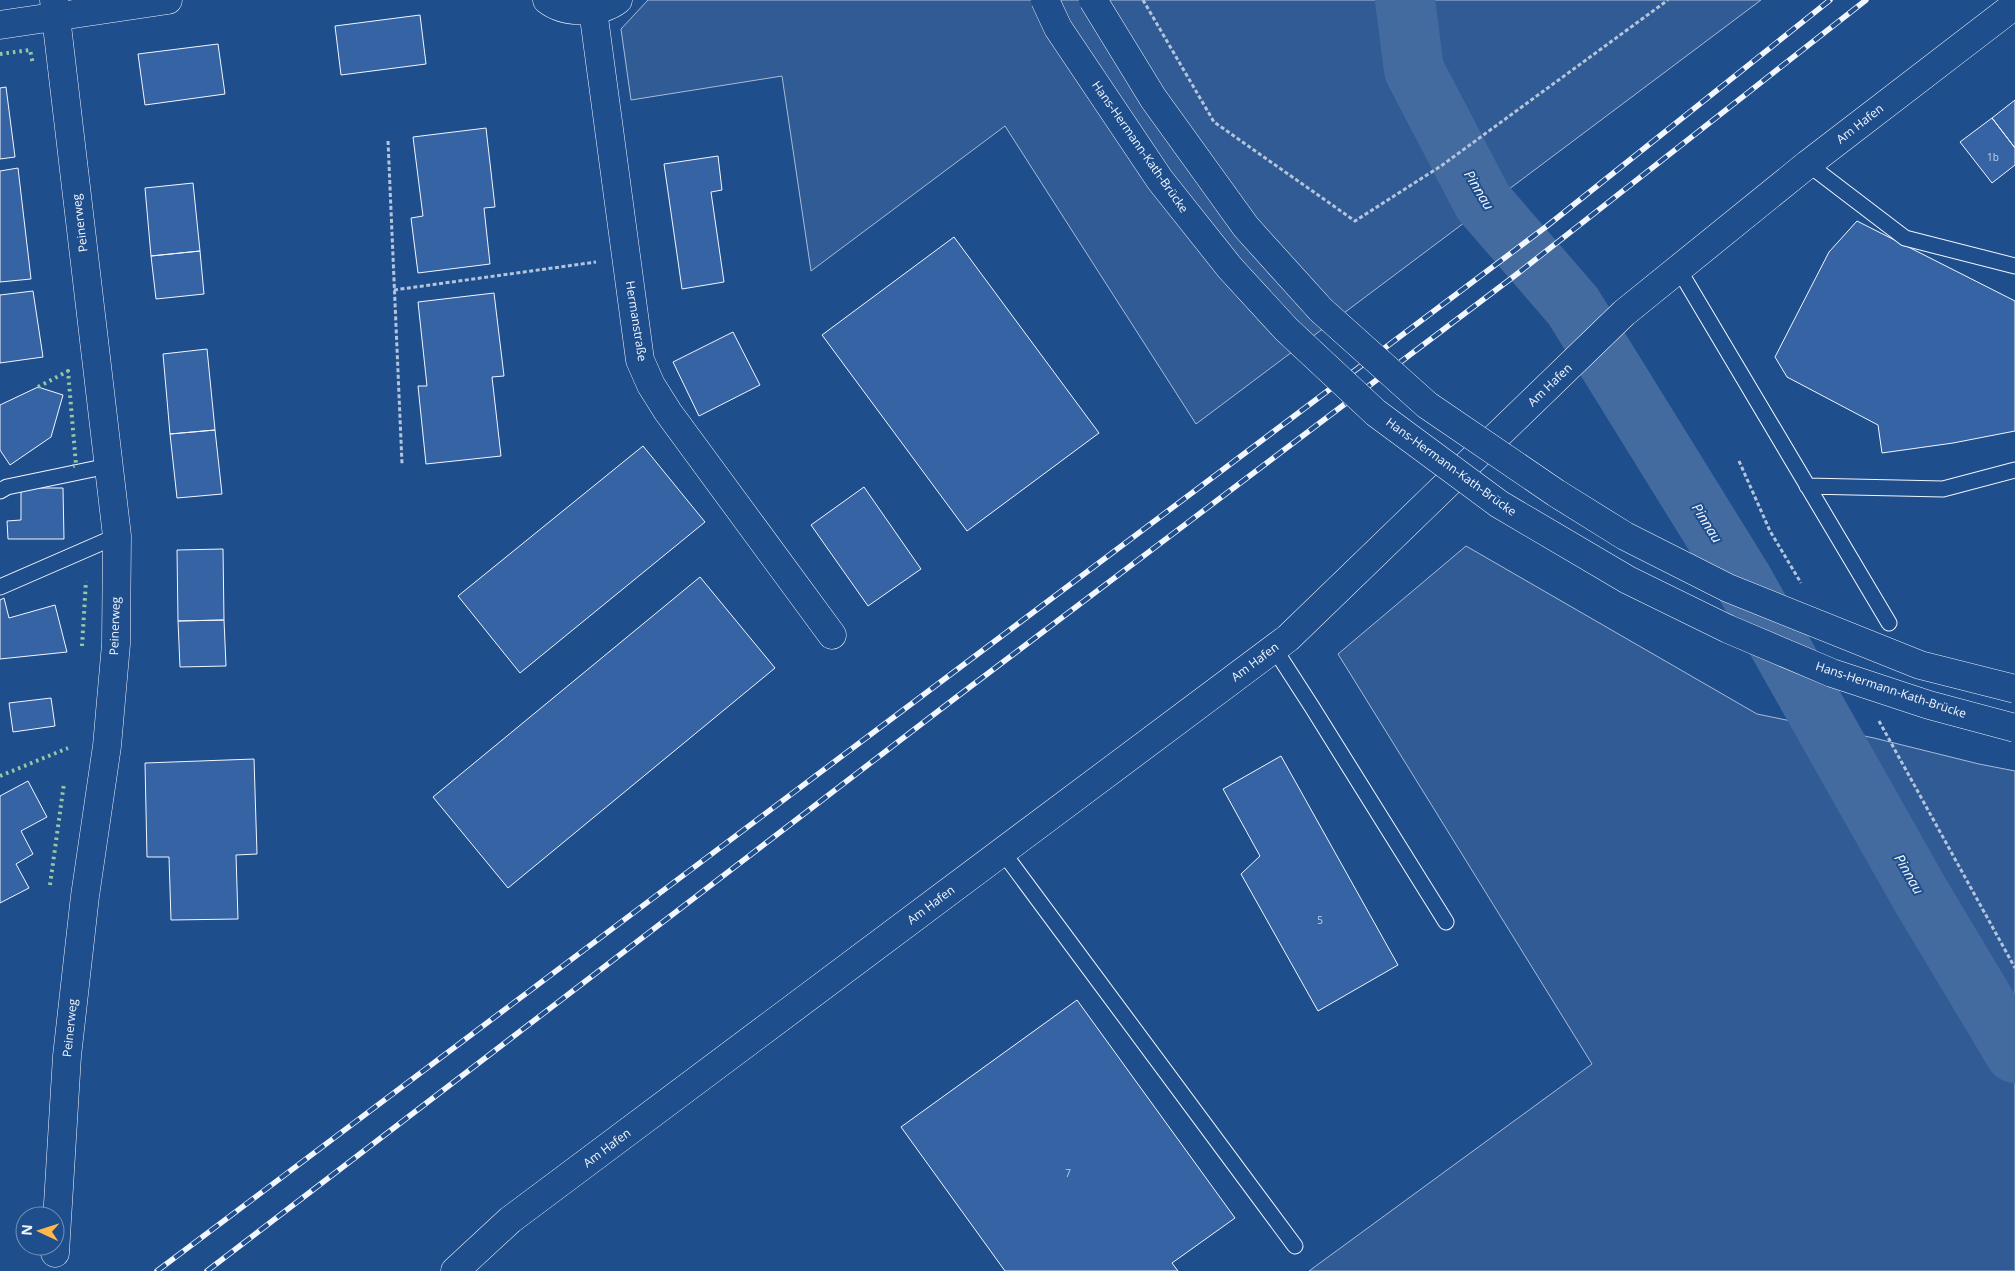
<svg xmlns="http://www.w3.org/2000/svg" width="2015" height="1271" viewBox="0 0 2015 1271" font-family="'Open Sans',sans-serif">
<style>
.built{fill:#305b95;stroke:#a8bbd7}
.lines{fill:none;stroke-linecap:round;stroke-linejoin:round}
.river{stroke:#446ba0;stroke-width:60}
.building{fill:#3563a3;stroke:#f2f6ff}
.service-casing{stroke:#f2f6ff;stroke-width:17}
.minor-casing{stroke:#f2f6ff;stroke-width:29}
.path{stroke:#b3c4dc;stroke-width:3;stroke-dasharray:4 2.5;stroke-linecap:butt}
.service{stroke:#1f4e8c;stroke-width:15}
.minor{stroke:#1f4e8c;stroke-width:28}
.rail-casing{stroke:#f2f6ff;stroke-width:5.5}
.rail{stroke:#1f4e8c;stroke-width:4;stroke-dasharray:11;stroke-linecap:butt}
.secondary-bridge-casing{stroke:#f2f6ff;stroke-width:29;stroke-linecap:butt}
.secondary-bridge{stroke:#1f4e8c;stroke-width:28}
.hedge{stroke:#97c8a6;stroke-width:4;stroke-dasharray:2.5 4;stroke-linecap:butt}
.labels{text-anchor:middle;stroke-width:4;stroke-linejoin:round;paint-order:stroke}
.number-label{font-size:10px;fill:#c3d1e8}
.street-label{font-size:12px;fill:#f2f6ff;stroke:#1f4e8c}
.water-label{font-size:14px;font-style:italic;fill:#f2f6ff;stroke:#1f4e8c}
</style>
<rect width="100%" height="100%" fill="#1f4e8c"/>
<path class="built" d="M648 0H1761L1196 424 1005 126 811 271 782 76 631 100 621 29Z
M1466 546 1757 714 1874 738 1979 764 2015 771V1271H1309L1592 1064 1338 654Z"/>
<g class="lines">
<path class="river" d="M1405 0 1414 70 1483 202 1573 306 1742 579 1921 896 2015 1053"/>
</g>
<path class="building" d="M420 15 426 64 341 75 335 26Z
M218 44 225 94 145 105 138 54Z
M6 87 15 157 0 159V88Z
M2015 100V148L1992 118Z
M1992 118 2015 148V165L1992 183 1960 142Z
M486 128 495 207 484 208 490 264 418 273 411 218 423 216 413 137Z
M718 156 722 190 711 192 724 282 682 289 664 164Z
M18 168 31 279 0 282V171Z
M193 183 200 251 151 256 145 188Z
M1857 221 2015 301V431L1953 443 1882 453 1878 425 1787 377 1775 357 1829 252Z
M954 237 1099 433 967 531 822 335Z
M200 251 204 294 156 299 151 256Z
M33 291 43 357 0 363V295Z
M494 293 504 376 492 377 501 456 426 464 418 386H427L418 302Z
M733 332 760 385 699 416 673 362Z
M207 349 215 430 170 434 163 354Z
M38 387 63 395 51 437 10 465 0 450V405Z
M215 430 222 494 177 498 170 434Z
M643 446 705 522 520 673 458 596Z
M864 487 921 569 868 606 811 525Z
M21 488H63L64 539H8L7 521 21 520Z
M223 549 224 620 178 621 177 550Z
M700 577 775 668 508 888 433 797Z
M4 598 9 618 55 605 67 652 0 659V600Z
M224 620 226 666 180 667 178 621Z
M51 698 55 726 13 732 9 703Z
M1281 756 1398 965 1318 1011 1241 874 1260 856 1223 789Z
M254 759 257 854 236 855 238 919 171 920 169 857H147L145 763Z
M28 781 47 817 21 831 33 854 16 864 29 888 0 903V796Z
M1077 1000 1235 1218 1172 1263 1178 1271H1005L901 1127Z"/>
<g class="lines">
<defs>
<path id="service" d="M1808 164 1905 238 2015 266
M1678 268 1889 623
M1807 486 1943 489 2015 470
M0 491 7 487 108 466
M0 587 117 536
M1274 648 1312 707 1446 922
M1002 851 1295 1246"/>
<path id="minor" d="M54 0 117 536 116 644 107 746 85 896 67 1056 55 1253
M547 0C565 14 600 14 618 0
M593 10 640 360 651 385 668 412 832 635
M0 25 168 0
M455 1271 510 1220 1288 638 1624 313 1808 164 2015 5"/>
</defs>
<use href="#service" class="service-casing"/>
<use href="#minor" class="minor-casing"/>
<path class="path" d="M1143 0 1214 122 1355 221 1441 166 1668 0
M388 141 402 464
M394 290 596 262
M1739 461 1770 531 1801 583
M1879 721 2015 968"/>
<use href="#service" class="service"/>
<use href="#minor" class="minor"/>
<defs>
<path id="rail" d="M157 1271 1547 226 1830 0
M207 1271 954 699 1517 274 1866 0"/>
</defs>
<use href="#rail" class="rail-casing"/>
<use href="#rail" class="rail"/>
<defs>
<path id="secondary-bridge" d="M1045 0 1058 28 1160 180 1230 268 1286 329 1376 413 1499 504 1628 580 1728 629 1832 673 1929 705 2015 728
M1093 0 1153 98 1246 227 1321 310 1427 405 1556 493 1625 536 1728 588 1920 665 2015 689"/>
</defs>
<use href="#secondary-bridge" class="secondary-bridge-casing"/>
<use href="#secondary-bridge" class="secondary-bridge"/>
<path class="hedge" d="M0 54 30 50 33 64
M38 387 68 371 76 465 73 466
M82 646 86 581
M0 776 68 748
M50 885 64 783"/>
</g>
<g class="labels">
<g class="number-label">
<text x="1993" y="161">1b</text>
<text x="1320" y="924">5</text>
<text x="1068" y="1177">7</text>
</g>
<g class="street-label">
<text transform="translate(1860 124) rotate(-38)" y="4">Am Hafen</text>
<text transform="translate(1140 147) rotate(55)" y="4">Hans-Hermann-Kath-Brücke</text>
<text transform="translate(80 223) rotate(-97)" y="4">Peinerweg</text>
<text transform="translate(636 321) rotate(81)" y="4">Hermanstraße</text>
<text transform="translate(1550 385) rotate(-44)" y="4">Am Hafen</text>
<text transform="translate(1451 467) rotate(36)" y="4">Hans-Hermann-Kath-Brücke</text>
<text transform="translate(115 626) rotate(-88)" y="4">Peinerweg</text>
<text transform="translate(1255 662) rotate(-37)" y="4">Am Hafen</text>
<text transform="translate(1891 690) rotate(18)" y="4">Hans-Hermann-Kath-Brücke</text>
<text transform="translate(931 905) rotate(-37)" y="4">Am Hafen</text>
<text transform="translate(70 1028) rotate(-84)" y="4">Peinerweg</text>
<text transform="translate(607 1148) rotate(-37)" y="4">Am Hafen</text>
</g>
<g class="water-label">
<text transform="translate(1479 190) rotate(59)" y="5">Pinnau</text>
<text transform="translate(1707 523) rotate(58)" y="5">Pinnau</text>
<text transform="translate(1909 874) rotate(60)" y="5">Pinnau</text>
</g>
</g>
<g transform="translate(40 1231) rotate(274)"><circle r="24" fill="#1f4e8c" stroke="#7391ba"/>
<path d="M0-4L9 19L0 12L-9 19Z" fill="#ffb74d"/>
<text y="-8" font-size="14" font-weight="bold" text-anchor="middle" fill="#f2f6ff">N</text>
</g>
</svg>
